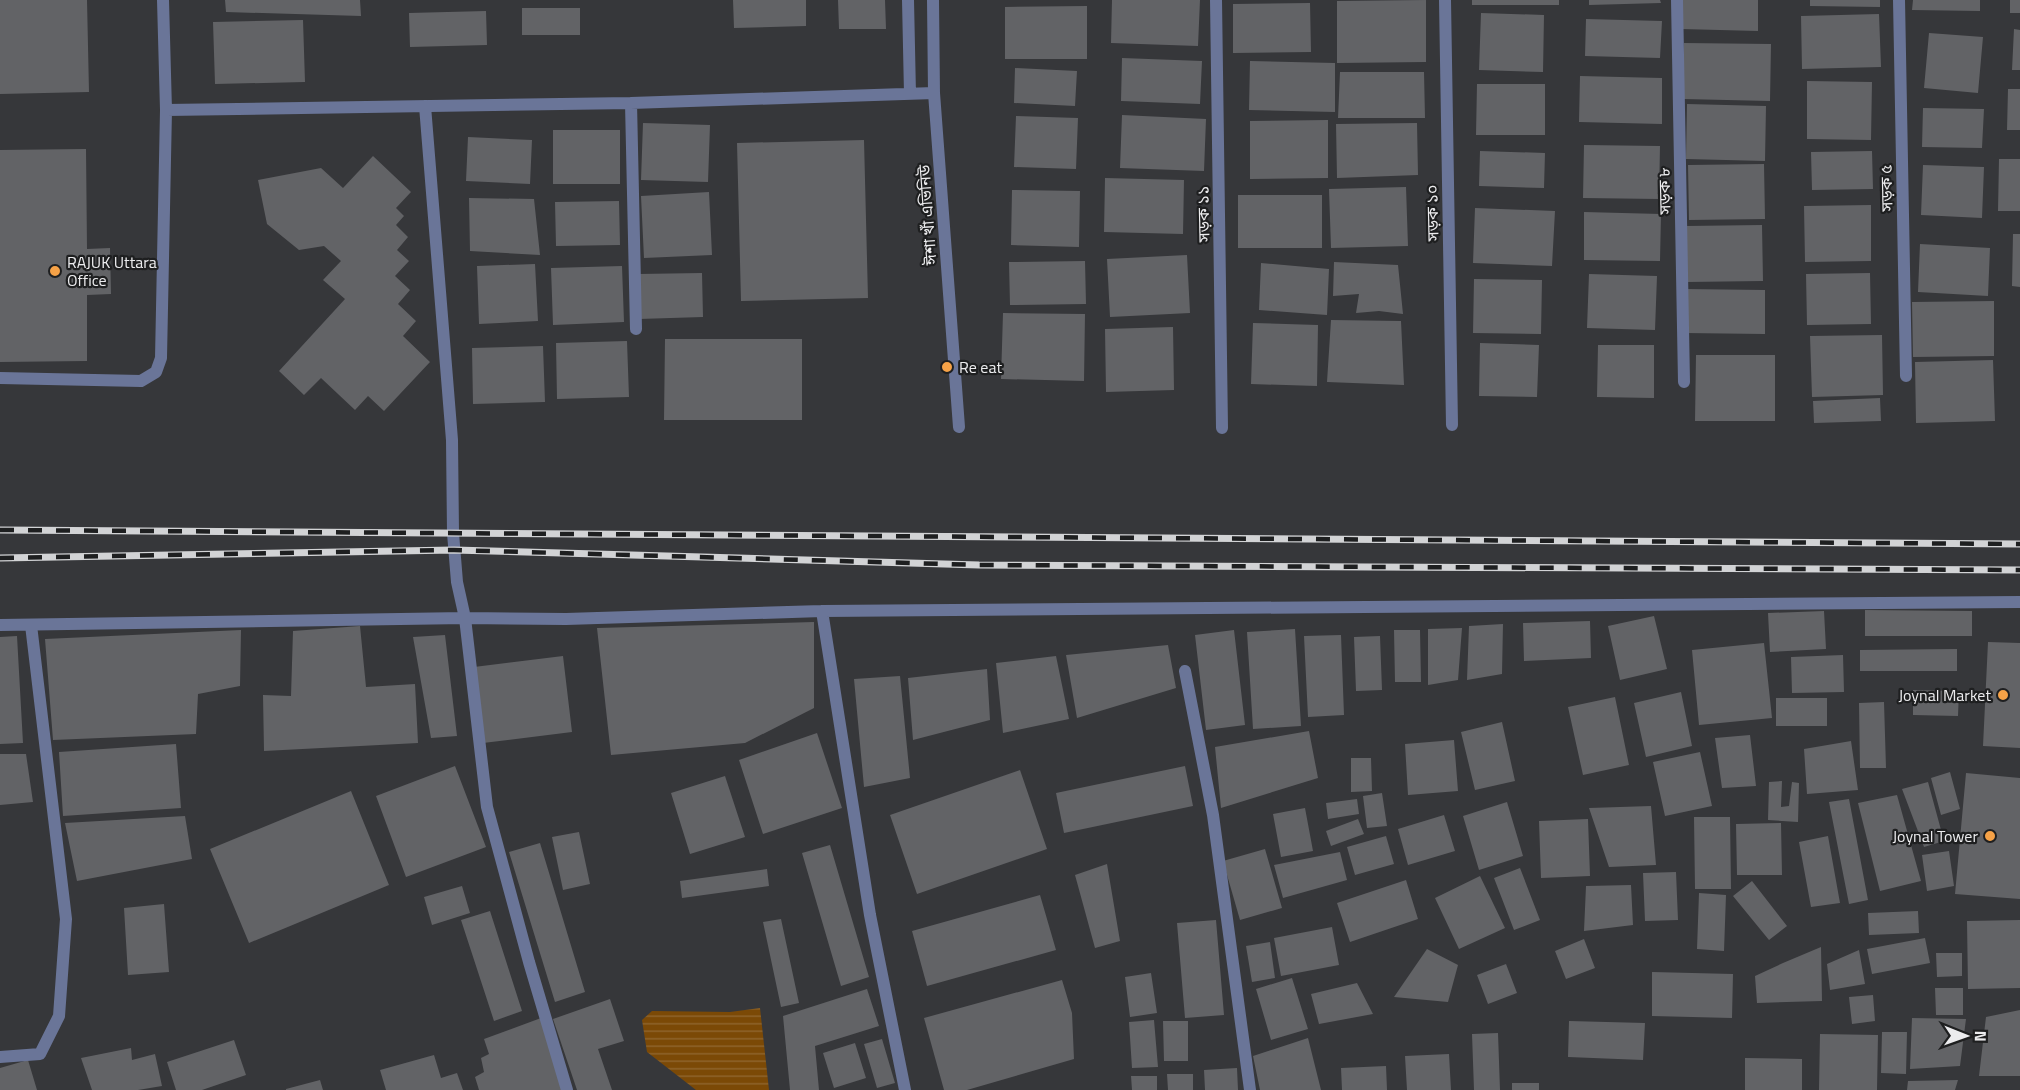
<svg xmlns="http://www.w3.org/2000/svg" width="2020" height="1090" viewBox="0 0 2020 1090" font-family="'Titillium Web','Noto Sans Bengali',sans-serif">
<style>
.water{fill:url(#water-rules)}
.building{fill:#626366}
.lines{fill:none;stroke-linecap:round;stroke-linejoin:round}
.minor{stroke:#6a7598;stroke-width:12}
.rail-casing{stroke:#d2d3d5;stroke-width:7}
.rail{stroke:#1e1f20;stroke-width:4.5;stroke-dasharray:14;stroke-linecap:butt}
.poi-dot{fill:#f6a247;stroke:#1e1f20;stroke-width:2}
.labels{text-anchor:middle;stroke-width:4.5;stroke-linejoin:round;paint-order:stroke}
.street-label{font-size:16px;fill:#ececee;stroke:#1e1f20}
.poi-label{font-size:16px;fill:#ececee;stroke:#1e1f20;text-anchor:start}
</style>
<defs>
<pattern id="water-rules" width="6" height="5" patternUnits="userSpaceOnUse" patternTransform="scale(1.5)"><rect width="6" height="5" fill="#7b4906"/><path d="M0 2.5h6" fill="none" stroke="#8e632b"/></pattern>
</defs>
<rect width="100%" height="100%" fill="#36373a"/>
<path class="water" d="M760 1008 769 1090H696L647 1052 642 1020 652 1011 730 1012Z"/>
<path class="building" d="M0 0H87L89 92 0 94Z
M225 0H360L361 16 226 12Z
M733 0H806V26L734 28Z
M838 0H885L886 29H839Z
M1112 0H1200L1198 46 1111 43Z
M1426 0V62L1337 63V1Z
M1472 0H1559V5H1472Z
M1589 0H1660L1661 3 1589 5Z
M1681 0H1758V31L1681 29Z
M1810 0H1880V7L1810 6Z
M1913 0H1980V11L1912 10Z
M2010 0H2020V13H2010Z
M1310 3 1311 52 1233 53V4Z
M1087 6V59H1005V7Z
M522 8H580V35H522Z
M486 11 487 45 410 47 409 13Z
M1481 13 1544 15 1543 72 1479 70Z
M1879 14 1881 67 1802 69 1801 16Z
M1586 19 1662 21 1660 58 1585 56Z
M303 20 305 82 215 84 213 22Z
M2014 29 2020 30V70H2012Z
M1929 33 1983 37 1978 93 1924 88Z
M1684 43 1771 44 1770 101 1683 99Z
M1122 58 1202 61 1200 104 1121 101Z
M1250 61 1335 63V112L1249 110Z
M1015 68 1077 71 1075 106 1014 103Z
M1340 72H1424L1425 118H1338Z
M1580 76 1662 78V124L1579 122Z
M1807 81 1872 82 1871 140 1807 139Z
M1477 84H1545V135H1476Z
M2008 89H2020V130H2007Z
M1687 104 1766 106 1765 161 1686 159Z
M1923 108 1984 109 1982 148 1922 147Z
M1122 115 1206 119 1204 171 1120 168Z
M1016 116 1078 118 1076 169 1014 167Z
M1328 120V178L1250 179V121Z
M643 123 710 125 708 182 641 180Z
M1417 123 1418 175 1337 178 1336 124Z
M553 130H620V184H553Z
M468 137 532 140 530 184 466 181Z
M864 140 868 298 741 301 737 143Z
M1584 145 1660 146 1659 199 1583 198Z
M86 149 87 249 110 248 111 294 87 295V361L0 362V150Z
M1480 151 1545 153 1544 188 1479 186Z
M1872 151 1873 189 1812 190 1811 152Z
M373 156 411 192 396 208 404 216 396 225 408 237 397 250 409 261 395 276 410 290 398 304 416 321 403 336 430 362 384 411 368 396 355 410 321 378 304 395 279 371 345 299 323 280 341 261 324 246 299 250 267 224 258 180 321 168 343 188Z
M1999 159H2020V211H1998Z
M1764 164 1765 219 1689 220 1688 165Z
M1923 165 1984 167 1982 218 1921 215Z
M1105 178 1184 180 1183 234 1104 232Z
M1406 187 1408 246 1331 248 1329 189Z
M1012 190 1080 191 1079 247 1011 245Z
M709 192 712 255 644 258 641 196Z
M1238 195H1322V248H1238Z
M469 198 534 199 540 255 470 251Z
M619 201 620 245 556 246 555 202Z
M1871 205V261L1805 262 1804 206Z
M1475 208 1555 211 1552 266 1473 263Z
M1584 212 1661 214 1660 261 1584 260Z
M1762 225 1763 281 1687 282 1686 226Z
M2013 234H2020V287L2012 286Z
M1920 244 1990 248 1988 296 1918 292Z
M1187 255 1190 313 1110 317 1107 259Z
M1085 261 1086 304 1010 305 1009 262Z
M1334 262 1398 265 1403 314 1379 311 1356 313 1359 294 1333 296Z
M1261 263 1329 269 1327 315 1259 310Z
M535 264 538 321 479 324 477 266Z
M622 266 624 322 553 325 551 268Z
M702 273 703 317 639 319 638 274Z
M1870 273 1871 324 1807 325 1806 274Z
M1589 274 1657 276 1655 330 1587 328Z
M1474 279 1542 280 1541 334 1473 333Z
M1684 289 1765 290V334L1684 333Z
M1994 301V356L1913 357 1912 302Z
M1003 313 1085 314 1084 381 1001 379Z
M1331 320 1401 321 1404 385 1327 382Z
M1253 323 1318 325 1317 386 1251 384Z
M1173 327 1174 390 1106 392 1105 329Z
M1882 335 1883 395 1812 397 1810 336Z
M665 339H802V420H664Z
M627 341 629 397 557 399 556 343Z
M1480 343 1539 345 1537 397 1479 396Z
M1598 345H1654V398L1597 397Z
M543 346 545 402 473 404 472 348Z
M1696 355H1775V421H1695Z
M1993 360 1995 421 1916 423 1915 362Z
M1880 398 1881 421 1814 423 1813 401Z
M1865 610 1972 611V636H1865Z
M1824 611 1826 649 1770 652 1768 613Z
M1654 616 1667 669 1620 680 1608 626Z
M1590 621 1591 658 1524 661 1523 623Z
M814 622V708L745 743 611 755 597 628Z
M1503 624 1502 674 1467 680 1469 626Z
M360 626 366 687 415 684 418 743 264 751 263 695 291 696 293 631Z
M1462 628 1458 680 1428 685V629Z
M1295 629 1301 726 1253 729 1247 632Z
M241 630 240 686 198 694 196 734 53 740 45 639Z
M1234 630 1245 725 1206 730 1195 635Z
M1394 630H1420L1421 682H1395Z
M445 635 457 736 431 738 413 637Z
M1341 635 1344 715 1308 717 1304 636Z
M17 636 23 743 0 744V637Z
M1380 636 1382 690 1356 691 1354 637Z
M1988 642 2020 643V748L1983 746Z
M1764 643 1772 718 1699 725 1692 650Z
M1168 645 1176 688 1077 718 1066 655Z
M1957 649V671H1860V650Z
M1843 655 1844 692 1792 693 1791 657Z
M563 656 572 732 483 743 474 667Z
M1056 656 1069 719 1003 733 996 663Z
M987 669 990 720 913 740 908 678Z
M900 676 910 778 864 787 854 679Z
M1913 690 1959 691 1958 716 1913 715Z
M1681 692 1692 746 1646 757 1634 703Z
M1615 697 1629 765 1583 775 1568 707Z
M1776 698H1827V726H1776Z
M1884 702 1886 768H1860L1859 703Z
M1502 722 1515 781 1475 790 1461 732Z
M1309 731 1318 778 1221 808 1215 747Z
M817 733 842 808 763 834 739 760Z
M1750 735 1756 786 1722 788 1715 738Z
M1454 740 1458 791 1408 795 1405 744Z
M1851 741 1858 790 1807 794 1804 749Z
M176 744 181 808 63 816 59 752Z
M1700 752 1712 806 1665 816 1653 762Z
M0 754H26L33 802 0 805Z
M1351 758H1371L1372 791 1351 792Z
M455 766 486 847 406 877 376 796Z
M1185 766 1193 806 1064 833 1056 793Z
M1020 770 1047 849 917 894 890 815Z
M1950 772 1960 809 1941 815 1931 778Z
M1966 773 2020 778V899L1955 894Z
M725 776 745 837 690 854 671 793Z
M1782 781 1781 807 1789 806 1792 782 1799 783 1798 822 1768 820 1769 782Z
M1928 782 1944 841 1924 847 1902 789Z
M351 791 389 885 249 943 210 849Z
M1382 793 1387 826 1367 828 1363 796Z
M1897 795 1921 881 1880 891 1858 803Z
M1357 799 1359 814 1328 819 1326 803Z
M1849 799 1868 900 1849 904 1829 802Z
M1507 802 1523 856 1479 870 1463 816Z
M1651 806 1656 865 1609 867 1589 808Z
M1305 808 1313 851 1281 857 1273 814Z
M1444 815 1455 851 1408 865 1398 829Z
M185 816 192 859 77 881 65 823Z
M1694 817H1730L1731 889H1695Z
M1358 819 1364 834 1331 846 1326 831Z
M1588 819 1590 876 1541 878 1539 821Z
M1781 823 1782 875H1737L1736 824Z
M579 832 590 884 563 890 552 837Z
M1386 836 1394 864 1355 875 1347 847Z
M1828 836 1840 903 1811 907 1799 842Z
M540 843 585 992 555 1002 509 852Z
M830 845 869 977 841 986 802 853Z
M1265 849 1282 908 1240 920 1223 861Z
M1949 851 1954 886 1927 891 1922 855Z
M1340 852 1347 880 1283 898 1274 865Z
M1107 864 1120 941 1095 948 1075 875Z
M1520 868 1540 920 1514 930 1494 878Z
M767 869 769 886 682 898 680 881Z
M1676 872 1678 920 1645 921 1643 873Z
M1480 876 1505 928 1459 949 1435 898Z
M1406 880 1418 919 1350 942 1337 903Z
M1752 881 1787 926 1769 940 1733 896Z
M1631 885 1633 925 1584 931 1586 886Z
M462 886 470 913 432 925 424 897Z
M1699 893 1726 895 1724 951 1697 949Z
M1040 895 1056 950 927 986 912 931Z
M164 904 169 972 128 975 124 908Z
M490 911 522 1011 494 1021 461 920Z
M1918 911 1919 933 1869 935 1868 913Z
M781 919 799 1003 781 1007 763 922Z
M1216 920 1224 1015 1185 1018 1177 923Z
M2020 920V988L1968 989 1967 921Z
M1332 927 1339 965 1281 976 1274 938Z
M1925 938 1930 963 1872 974 1867 949Z
M1584 939 1595 968 1566 979 1555 951Z
M1270 942 1275 978 1252 982 1246 946Z
M1821 947 1822 1001 1757 1003 1755 976 1783 963Z
M1427 949 1458 965 1448 1002 1394 997Z
M1859 950 1865 984 1830 990 1827 964Z
M1936 953H1962V976L1937 977Z
M1506 964 1517 993 1488 1004 1477 975Z
M1652 972 1733 974 1732 1018 1652 1016Z
M1151 973 1157 1013 1130 1017 1125 977Z
M1292 978 1308 1029 1271 1040 1256 989Z
M1062 980 1072 1013 1074 1059 967 1090H944L924 1018Z
M1357 983 1373 1014 1319 1024 1311 994Z
M1935 988H1963V1015H1936Z
M867 989 879 1026 815 1046 819 1090H790L783 1016Z
M1873 995 1875 1021 1852 1024 1849 997Z
M610 999 624 1041 598 1049 612 1090H577L553 1019Z
M2020 1010V1076H1979L1986 1017Z
M541 1018 564 1090H479L475 1077 484 1072 481 1058 489 1054 484 1039Z
M1912 1018 1966 1019 1960 1066 1910 1069Z
M1154 1020 1158 1067 1132 1068 1129 1022Z
M1163 1021H1188V1061H1164Z
M1569 1021 1645 1023 1643 1060 1568 1057Z
M1882 1032H1907L1906 1074 1881 1073Z
M1498 1033 1500 1090H1474L1472 1034Z
M1820 1034 1878 1035 1877 1090H1819Z
M1308 1038 1321 1090H1260L1253 1056Z
M882 1039 895 1083 877 1088 864 1044Z
M234 1040 246 1075 202 1090H176L167 1062Z
M855 1043 866 1078 834 1088 823 1053Z
M131 1048 132 1060 155 1054 162 1086 138 1090H92L81 1058Z
M1449 1054 1451 1090H1407L1405 1056Z
M434 1055 441 1078 457 1073 463 1090H386L380 1070Z
M1745 1058 1802 1059V1090H1745Z
M28 1060 37 1090H0V1068Z
M1386 1066 1387 1090H1342L1341 1068Z
M1237 1068 1238 1090H1205L1204 1070Z
M1167 1074H1193V1090H1168Z
M1131 1076H1157V1090H1132Z
M320 1080 323 1090H286V1089Z
M1958 1080 1955 1090H1907L1908 1081Z
M1512 1083H1539V1090H1512Z"/>
<g class="lines">
<path class="minor" d="M908 0 910 94
M933 0 934 93 959 427
M1216 0 1222 428
M1445 0 1452 425
M1677 0 1684 382
M1899 0 1906 376
M631 103 636 329
M425 106 452 440 453 533 457 582 465 618 487 807 529 962 567 1090
M166 110 631 103 934 93
M0 378 141 381 156 372 161 358 166 110 163 0
M822 611 870 915 905 1090
M0 625 465 618 566 619 822 611 2020 602
M1185 671 1213 815 1250 1090
M0 1057 40 1054 59 1016 66 919 31 625"/>
<defs>
<path id="rail" d="M0 530 2020 544
M0 558 454 550 979 565 2020 570"/>
</defs>
<use href="#rail" class="rail-casing"/>
<use href="#rail" class="rail"/>
</g>
<g class="poi-dot">
<circle cx="55" cy="271" r="6"/>
<circle cx="947" cy="367" r="6"/>
<circle cx="2003" cy="695" r="6"/>
<circle cx="1990" cy="836" r="6"/>
</g>
<g class="labels">
<g class="street-label">
<text transform="translate(1886 188) rotate(-91)" y="6">সড়ক ৫</text>
<text transform="translate(1664 191) rotate(-91)" y="6">সড়ক ৮</text>
<text transform="translate(1432 213) rotate(-91)" y="6">সড়ক ১০</text>
<text transform="translate(1203 214) rotate(-91)" y="6">সড়ক ১১</text>
<text transform="translate(927 215) rotate(-94)" y="6">ঈশা খাঁ এভিনিউ</text>
</g>
<g class="poi-label">
<text x="67" y="268">RAJUK Uttara<tspan x="67" dy="18">Office</tspan></text>
<text x="959" y="373">Re eat</text>
<text x="1991" y="701" text-anchor="end">Joynal Market</text>
<text x="1978" y="842" text-anchor="end">Joynal Tower</text>
</g>
</g>
<g transform="translate(1966 1036) rotate(91)" stroke="#1e1f20" stroke-width="4.5" paint-order="stroke">
<path d="M0-4.5L10 22L0 15L-10 22Z" fill="#ececee"/>
<text y="-9" font-size="16" font-weight="bold" text-anchor="middle" fill="#ececee">N</text>
</g>
</svg>
